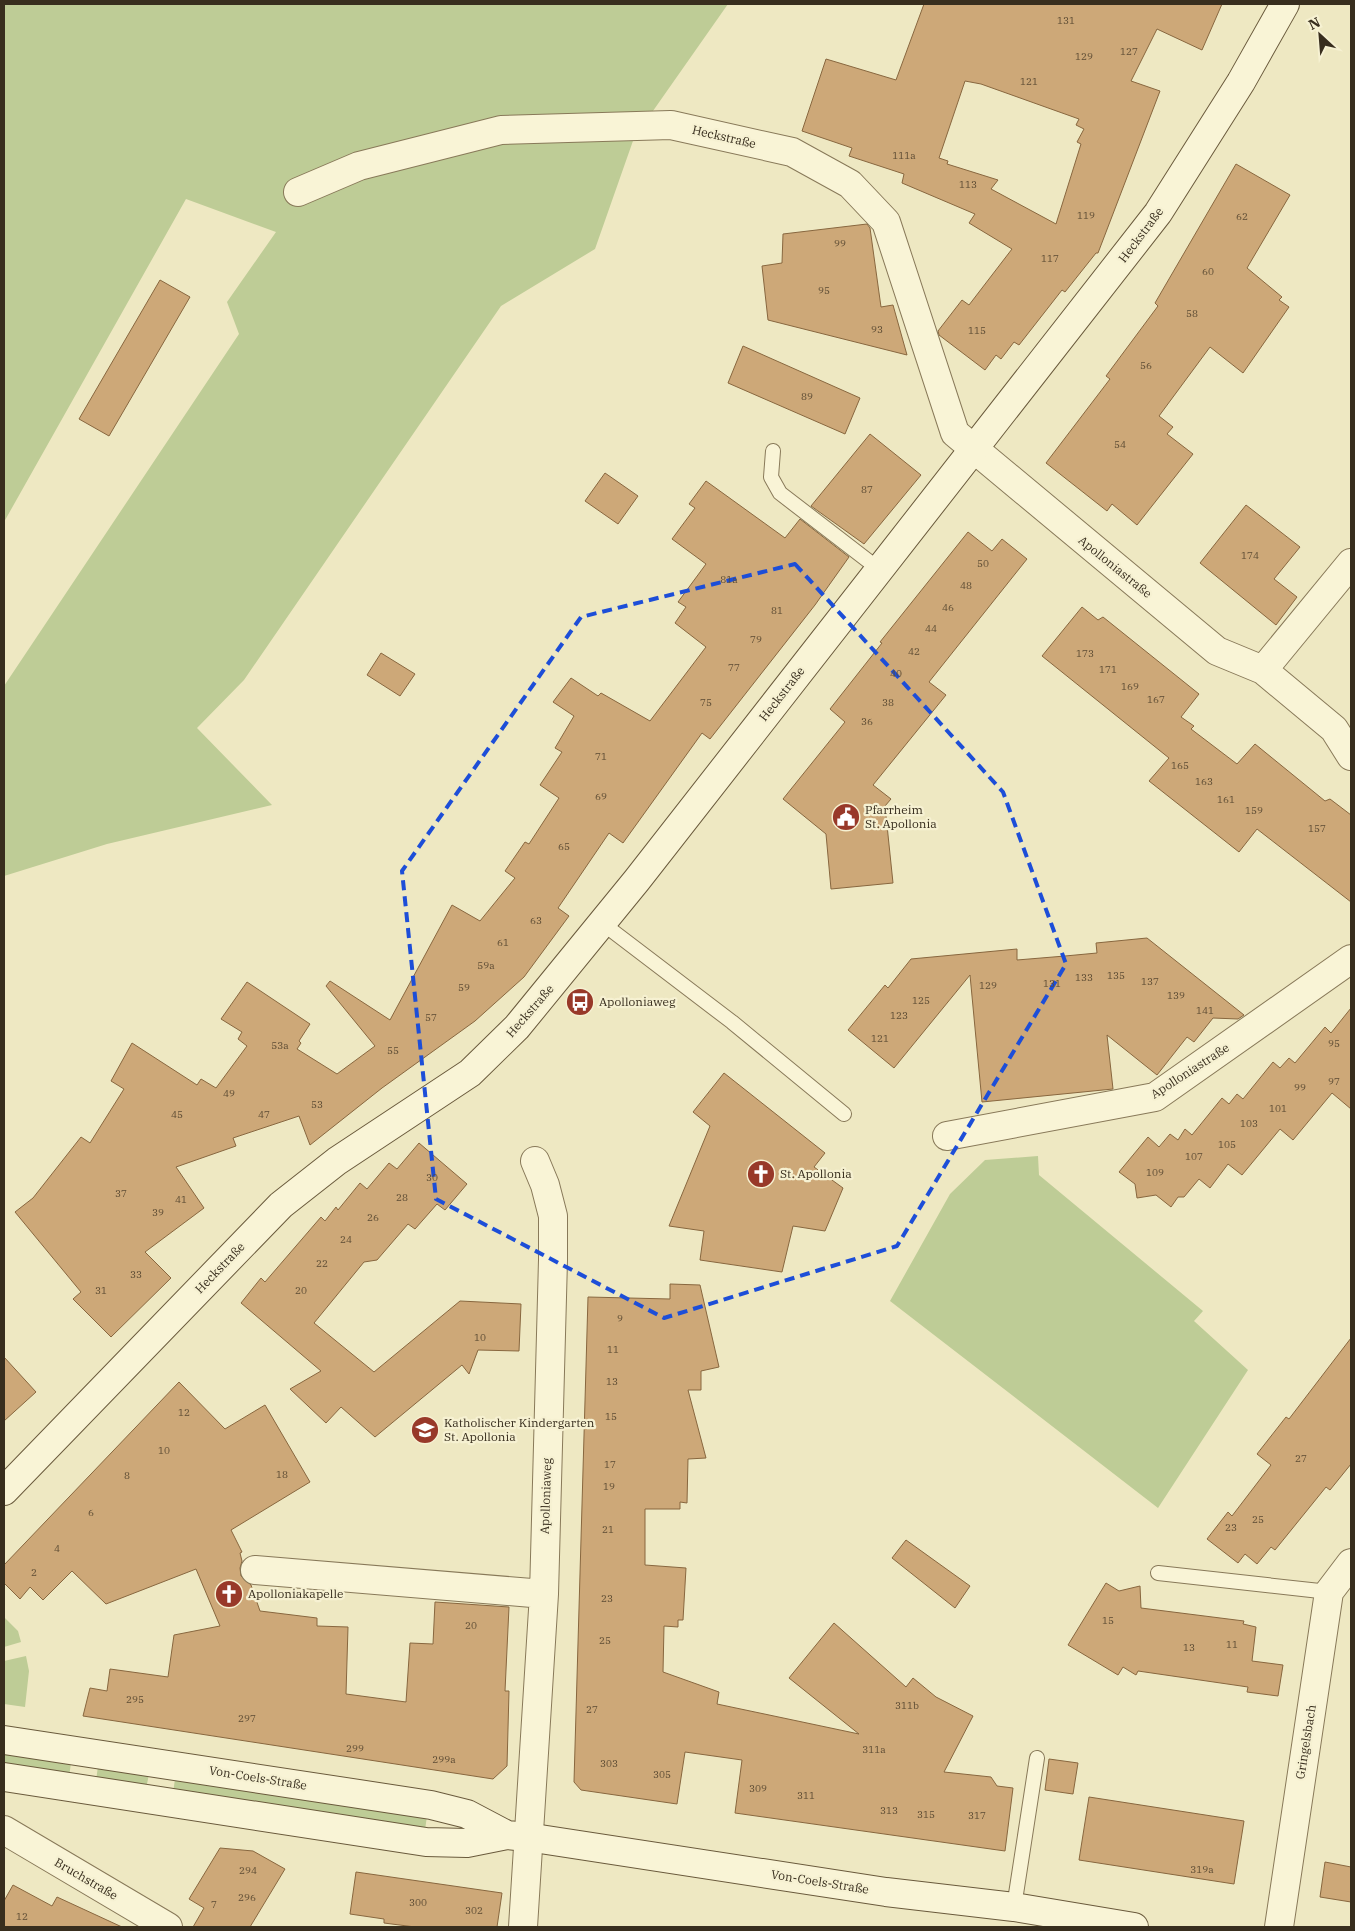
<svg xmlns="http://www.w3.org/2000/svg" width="1355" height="1931" viewBox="0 0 1355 1931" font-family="'IBM Plex Serif',serif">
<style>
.green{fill:#becc96}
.building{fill:#cda878;stroke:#88673f;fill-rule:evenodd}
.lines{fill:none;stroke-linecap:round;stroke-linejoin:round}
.lane-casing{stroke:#887959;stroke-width:16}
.street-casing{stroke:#887959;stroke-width:30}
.secondary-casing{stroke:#6a5a3c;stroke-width:30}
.lane{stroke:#f9f4d6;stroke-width:14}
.street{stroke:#f9f4d6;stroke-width:28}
.secondary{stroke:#f9f4d6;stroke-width:28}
.marked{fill:none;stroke:#1d4ed8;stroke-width:4;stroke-dasharray:10 6;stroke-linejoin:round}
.labels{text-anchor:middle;stroke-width:4.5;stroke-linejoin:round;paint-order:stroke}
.number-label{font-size:10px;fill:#5d4c34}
.street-label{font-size:12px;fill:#382e1e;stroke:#f6f1d2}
.poi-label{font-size:12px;fill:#382e1e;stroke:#f6f1d2;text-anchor:start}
</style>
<rect width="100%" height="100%" fill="#eee8c2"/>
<path class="green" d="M4 4H728L634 138 595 249 501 306 244 680 197 728 272 805 107 844 4 876V686L239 334 227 302 276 232 186 199 4 522Z
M1038 1156 1039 1175 1203 1311 1194 1321 1248 1370 1158 1508 890 1301 950 1194 985 1160Z
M4 1617 18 1631 21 1642 4 1647Z
M26 1656 29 1671 25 1707 4 1704V1661Z
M4 1753 71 1763 69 1777 4 1767Z
M98 1766 149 1774 146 1789 96 1781Z
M175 1779 427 1816 425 1830 173 1793Z"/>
<path class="building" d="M924 4H1222L1202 50 1157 29 1131 81 1160 91 1098 253H1096L1065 292 1062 290 1019 345 1014 342 1001 359 996 355 985 370 939 335 938 331 962 300 969 305 1012 249 969 223 975 214 902 183 904 174 849 156 852 148 802 131 826 59 896 80ZM965 81 981 84 1079 119 1076 125 1084 129 1077 142 1081 144 1056 224 991 189 998 180 947 164 948 161 939 158Z
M1236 164 1290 195 1247 268 1282 297 1279 300 1289 307 1243 373 1210 347 1159 416 1173 427 1167 434 1193 454 1137 525 1112 504 1107 511 1046 463 1110 379 1106 376 1158 306 1155 303Z
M867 224 870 228 881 307 893 305 907 355 768 320 762 266 782 263 783 234Z
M160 280 190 297 109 436 79 419Z
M743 346 860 398 845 434 728 383Z
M870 434 921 475 864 544 811 506Z
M605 473 638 496 618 524 585 501Z
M706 481 785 538 800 519 849 557 815 605 710 739 702 733 623 843 609 833 558 908 569 916 524 977 475 1021 382 1088 310 1145 299 1116 233 1138 236 1146 176 1167 204 1208 145 1252 171 1278 111 1337 73 1299 81 1292 15 1212 33 1198 81 1137 90 1143 124 1089 111 1081 132 1043 197 1085 201 1079 216 1088 247 1046 238 1039 242 1032 221 1019 247 982 310 1024 299 1041 301 1043 297 1049 337 1074 375 1046 326 986 330 981 390 1020 452 905 480 921 515 878 505 871 525 842 529 844 559 798 540 785 562 752 555 748 574 716 553 702 571 678 598 696 601 693 650 721 706 647 675 623 686 607 678 602 706 564 672 539 695 508 689 504Z
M1246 505 1300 547 1274 579 1297 597 1276 625 1200 563Z
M968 532 992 551 1002 539 1027 559 929 682 946 695 873 785 891 799 885 806 893 883 831 889 826 834 783 799 845 722 830 709 882 643 880 642Z
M1082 607 1098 620 1103 617 1199 694 1181 717 1194 726 1191 729 1237 764 1255 744 1325 801 1330 799 1351 815V902L1257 829 1239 852 1149 781 1169 758 1042 656Z
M381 653 415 674 400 696 367 675Z
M1147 938 1244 1015 1238 1019 1213 1018 1194 1042 1187 1037 1157 1075 1107 1035 1113 1089 982 1102 970 975 894 1068 848 1030 885 985 888 988 911 959 1017 949V960L1065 956 1097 953 1096 943Z
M1351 1008V1109L1332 1093 1293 1140 1280 1129 1242 1175 1228 1164 1210 1188 1199 1179 1184 1197H1178L1171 1207 1156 1195 1137 1198 1135 1184 1119 1172 1148 1137 1159 1147 1170 1134 1178 1140 1185 1129 1192 1135 1222 1098 1229 1104 1237 1094 1243 1099 1273 1062 1280 1068 1289 1058 1295 1063 1325 1027 1331 1033Z
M724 1073 825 1153 814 1167 843 1188 825 1231 793 1226 782 1272 700 1260 704 1231 669 1226 710 1126 693 1112Z
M419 1143 467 1184 445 1210 437 1204 415 1229 408 1224 377 1260 364 1262 314 1323 374 1372 460 1301 521 1304 519 1351 478 1350 469 1374 462 1365 375 1437 341 1407 326 1423 290 1389 321 1371 241 1303 261 1278 265 1282 321 1217 325 1221 336 1207 338 1210 360 1183 367 1189 389 1163 397 1169Z
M670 1284 700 1285 719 1367 701 1371V1390H688L706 1458 688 1459 687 1503 680 1502V1509H645V1565L686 1568 683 1620H678V1627L664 1626 663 1672 719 1692 717 1704 859 1734 789 1678 834 1623 906 1687 913 1678 936 1697 973 1716 944 1772 991 1777 997 1786 1013 1788 1005 1851 735 1813 742 1760 685 1752 677 1804 581 1790 574 1782 588 1297 670 1299Z
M1351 1338V1464L1330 1490 1326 1487 1275 1550 1271 1547 1257 1564 1245 1554 1238 1563 1207 1539 1228 1512 1232 1516 1271 1465 1257 1454 1286 1417 1289 1419Z
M4 1357 36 1392 4 1421Z
M179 1382 225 1429 265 1405 310 1482 231 1530 242 1552 240 1553 242 1561 240 1568 241 1576 251 1585 260 1611 317 1618V1626L348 1627 346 1694 406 1702 410 1643 433 1644 435 1602 509 1607 505 1691H509L507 1766 493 1779 83 1716 90 1688 107 1691 110 1669 168 1677 174 1635 220 1626 196 1569 106 1604 72 1571 43 1600 30 1587 20 1599 4 1583V1565Z
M906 1540 970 1586 955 1608 892 1558Z
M1106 1583 1119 1591 1140 1586 1141 1608 1244 1621 1243 1624 1256 1627 1252 1661 1283 1665 1278 1696 1247 1692 1248 1687 1138 1671 1136 1675 1123 1667 1118 1675 1068 1645Z
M1049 1759 1078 1763 1073 1794 1045 1790Z
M1089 1797 1244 1821 1234 1884 1079 1860Z
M220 1848 253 1851 285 1869 250 1927H193L204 1908 189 1899Z
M1325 1862 1351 1867V1902L1320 1897Z
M356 1872 502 1893 497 1927H415L384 1923V1919L350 1914Z
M13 1885 52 1906 57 1897 122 1927H4V1901Z"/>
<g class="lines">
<defs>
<path id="lane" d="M773 451 771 477 780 493 880 570
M602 923 732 1022 844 1114
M1158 1573 1329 1592
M1014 1907 1037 1758"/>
<path id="street" d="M298 192 359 166 501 130 671 125 792 152 850 184 886 222 955 433 1217 651 1263 670 1334 729 1351 756
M1263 670 1351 563
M947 1136 1155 1097 1351 959
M255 1570 544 1594
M4 1830 168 1927
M523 1927 544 1594 553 1260V1216L545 1185 535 1161
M1279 1927 1329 1592 1351 1563"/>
<path id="secondary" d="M4 1491 281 1205 337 1161 470 1073 517 1027 637 880 1158 213 1241 82 1285 4
M4 1740 431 1805 467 1814 507 1835
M4 1777 426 1842 467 1843 507 1835 527 1837 886 1892 1014 1907 1134 1927"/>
</defs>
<use href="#lane" class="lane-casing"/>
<use href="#street" class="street-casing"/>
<use href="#secondary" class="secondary-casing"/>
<use href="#lane" class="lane"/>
<use href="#street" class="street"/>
<use href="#secondary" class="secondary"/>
</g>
<path class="marked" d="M795 564 1003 792 1066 964 897 1246 664 1318 436 1199 402 871 581 617Z"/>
<defs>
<symbol id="civic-disc" viewBox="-11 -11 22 22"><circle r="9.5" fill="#983929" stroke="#f6f1d2"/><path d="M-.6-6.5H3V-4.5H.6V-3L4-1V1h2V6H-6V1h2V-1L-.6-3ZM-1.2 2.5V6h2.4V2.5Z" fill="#fff"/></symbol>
<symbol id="bus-disc" viewBox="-11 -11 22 22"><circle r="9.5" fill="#983929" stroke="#f6f1d2"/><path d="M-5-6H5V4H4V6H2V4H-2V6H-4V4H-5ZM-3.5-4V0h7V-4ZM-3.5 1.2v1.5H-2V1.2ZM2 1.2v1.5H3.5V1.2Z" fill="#fff"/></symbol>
<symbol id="church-disc" viewBox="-11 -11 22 22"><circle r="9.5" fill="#983929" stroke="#f6f1d2"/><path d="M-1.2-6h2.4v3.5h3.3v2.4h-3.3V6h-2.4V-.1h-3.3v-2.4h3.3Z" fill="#fff"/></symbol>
<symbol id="school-disc" viewBox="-11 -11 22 22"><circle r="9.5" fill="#983929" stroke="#f6f1d2"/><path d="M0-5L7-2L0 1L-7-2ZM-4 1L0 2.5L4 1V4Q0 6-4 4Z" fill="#fff"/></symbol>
</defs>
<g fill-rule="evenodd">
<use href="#civic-disc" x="830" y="801" width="32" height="32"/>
<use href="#bus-disc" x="564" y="986" width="32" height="32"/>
<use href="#church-disc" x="745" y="1158" width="32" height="32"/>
<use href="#school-disc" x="409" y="1414" width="32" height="32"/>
<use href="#church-disc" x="213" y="1578" width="32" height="32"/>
</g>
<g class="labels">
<g class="number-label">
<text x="1066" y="24">131</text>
<text x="1129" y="55">127</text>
<text x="1084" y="60">129</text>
<text x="1029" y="85">121</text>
<text x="904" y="159">111a</text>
<text x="968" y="188">113</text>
<text x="1086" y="219">119</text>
<text x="1242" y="220">62</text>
<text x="840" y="247">99</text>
<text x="1050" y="262">117</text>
<text x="1208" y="275">60</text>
<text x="824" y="294">95</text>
<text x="1192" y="317">58</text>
<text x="877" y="333">93</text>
<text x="977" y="334">115</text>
<text x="1146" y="369">56</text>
<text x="807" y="400">89</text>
<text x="1120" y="448">54</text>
<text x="867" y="493">87</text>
<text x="1250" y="559">174</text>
<text x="983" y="567">50</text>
<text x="729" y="583">81a</text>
<text x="966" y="589">48</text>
<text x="948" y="611">46</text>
<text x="777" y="614">81</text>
<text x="931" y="632">44</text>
<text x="756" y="643">79</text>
<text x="914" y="655">42</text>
<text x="1085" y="657">173</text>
<text x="734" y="671">77</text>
<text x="1108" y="673">171</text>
<text x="896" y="677">40</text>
<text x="1130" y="690">169</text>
<text x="1156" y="703">167</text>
<text x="706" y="706">75</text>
<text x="888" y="706">38</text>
<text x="867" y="725">36</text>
<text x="601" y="760">71</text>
<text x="1180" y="769">165</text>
<text x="1204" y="785">163</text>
<text x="601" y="800">69</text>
<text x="1226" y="803">161</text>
<text x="1254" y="814">159</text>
<text x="1317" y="832">157</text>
<text x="564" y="850">65</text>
<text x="536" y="924">63</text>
<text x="503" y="946">61</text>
<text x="486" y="969">59a</text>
<text x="1116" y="979">135</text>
<text x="1084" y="981">133</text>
<text x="1150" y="985">137</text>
<text x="1052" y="987">131</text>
<text x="988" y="989">129</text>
<text x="464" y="991">59</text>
<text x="1176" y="999">139</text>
<text x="921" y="1004">125</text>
<text x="1205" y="1014">141</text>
<text x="899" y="1019">123</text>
<text x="431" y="1021">57</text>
<text x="880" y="1042">121</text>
<text x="1334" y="1047">95</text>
<text x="280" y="1049">53a</text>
<text x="393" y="1054">55</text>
<text x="1334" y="1085">97</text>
<text x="1300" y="1091">99</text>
<text x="229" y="1097">49</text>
<text x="317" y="1108">53</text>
<text x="1278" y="1112">101</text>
<text x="177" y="1118">45</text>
<text x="264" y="1118">47</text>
<text x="1249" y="1127">103</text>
<text x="1227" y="1148">105</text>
<text x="1194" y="1160">107</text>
<text x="1155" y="1176">109</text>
<text x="432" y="1181">30</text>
<text x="121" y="1197">37</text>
<text x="402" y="1201">28</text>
<text x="181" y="1203">41</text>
<text x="158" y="1216">39</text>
<text x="373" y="1221">26</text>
<text x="346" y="1243">24</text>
<text x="322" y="1267">22</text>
<text x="136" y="1278">33</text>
<text x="101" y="1294">31</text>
<text x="301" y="1294">20</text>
<text x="620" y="1322">9</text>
<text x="480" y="1341">10</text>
<text x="613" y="1353">11</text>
<text x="612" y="1385">13</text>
<text x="184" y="1416">12</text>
<text x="611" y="1420">15</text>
<text x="164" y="1454">10</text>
<text x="1301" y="1462">27</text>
<text x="610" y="1468">17</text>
<text x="282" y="1478">18</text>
<text x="127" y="1479">8</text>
<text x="609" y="1490">19</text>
<text x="91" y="1516">6</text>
<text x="1258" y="1523">25</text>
<text x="1231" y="1531">23</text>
<text x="608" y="1533">21</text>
<text x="57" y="1552">4</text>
<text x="34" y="1576">2</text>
<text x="607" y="1602">23</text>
<text x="1108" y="1624">15</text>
<text x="471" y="1629">20</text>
<text x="605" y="1644">25</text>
<text x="1232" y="1648">11</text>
<text x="1189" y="1651">13</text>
<text x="135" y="1703">295</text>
<text x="907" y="1709">311b</text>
<text x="592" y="1713">27</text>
<text x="247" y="1722">297</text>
<text x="355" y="1752">299</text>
<text x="874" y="1753">311a</text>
<text x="444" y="1763">299a</text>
<text x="609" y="1767">303</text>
<text x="662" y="1778">305</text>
<text x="758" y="1792">309</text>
<text x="806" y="1799">311</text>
<text x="889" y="1814">313</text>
<text x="926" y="1818">315</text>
<text x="977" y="1819">317</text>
<text x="1202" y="1873">319a</text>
<text x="248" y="1874">294</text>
<text x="247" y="1901">296</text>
<text x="418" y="1906">300</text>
<text x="214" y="1908">7</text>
<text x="474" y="1914">302</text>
<text x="22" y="1920">12</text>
</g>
<g class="street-label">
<text transform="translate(724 137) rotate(13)" y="4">Heckstraße</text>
<text transform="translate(1141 235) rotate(-53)" y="4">Heckstraße</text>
<text transform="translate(1115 567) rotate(39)" y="4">Apolloniastraße</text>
<text transform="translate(782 694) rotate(-52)" y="4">Heckstraße</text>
<text transform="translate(530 1011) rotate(-49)" y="4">Heckstraße</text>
<text transform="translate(1190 1071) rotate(-33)" y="4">Apolloniastraße</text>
<text transform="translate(220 1268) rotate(-46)" y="4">Heckstraße</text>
<text transform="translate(546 1496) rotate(-88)" y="4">Apolloniaweg</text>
<text transform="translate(1306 1742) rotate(-81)" y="4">Gringelsbach</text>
<text transform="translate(258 1778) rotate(9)" y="4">Von-Coels-Straße</text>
<text transform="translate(86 1879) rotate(30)" y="4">Bruchstraße</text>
<text transform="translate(820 1882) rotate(9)" y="4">Von-Coels-Straße</text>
</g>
<g class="poi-label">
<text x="865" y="814">Pfarrheim<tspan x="865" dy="14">St. Apollonia</tspan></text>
<text x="599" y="1006">Apolloniaweg</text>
<text x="780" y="1178">St. Apollonia</text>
<text x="444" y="1427">Katholischer Kindergarten<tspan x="444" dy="14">St. Apollonia</tspan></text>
<text x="248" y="1598">Apolloniakapelle</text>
</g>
</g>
<rect width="1355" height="1931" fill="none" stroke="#382e1e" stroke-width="10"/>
<g transform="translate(1320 35) rotate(334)" stroke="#f6f1d2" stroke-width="4" paint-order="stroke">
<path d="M0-4L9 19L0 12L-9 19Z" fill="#382e1e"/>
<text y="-8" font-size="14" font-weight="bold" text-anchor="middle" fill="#382e1e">N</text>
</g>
</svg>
